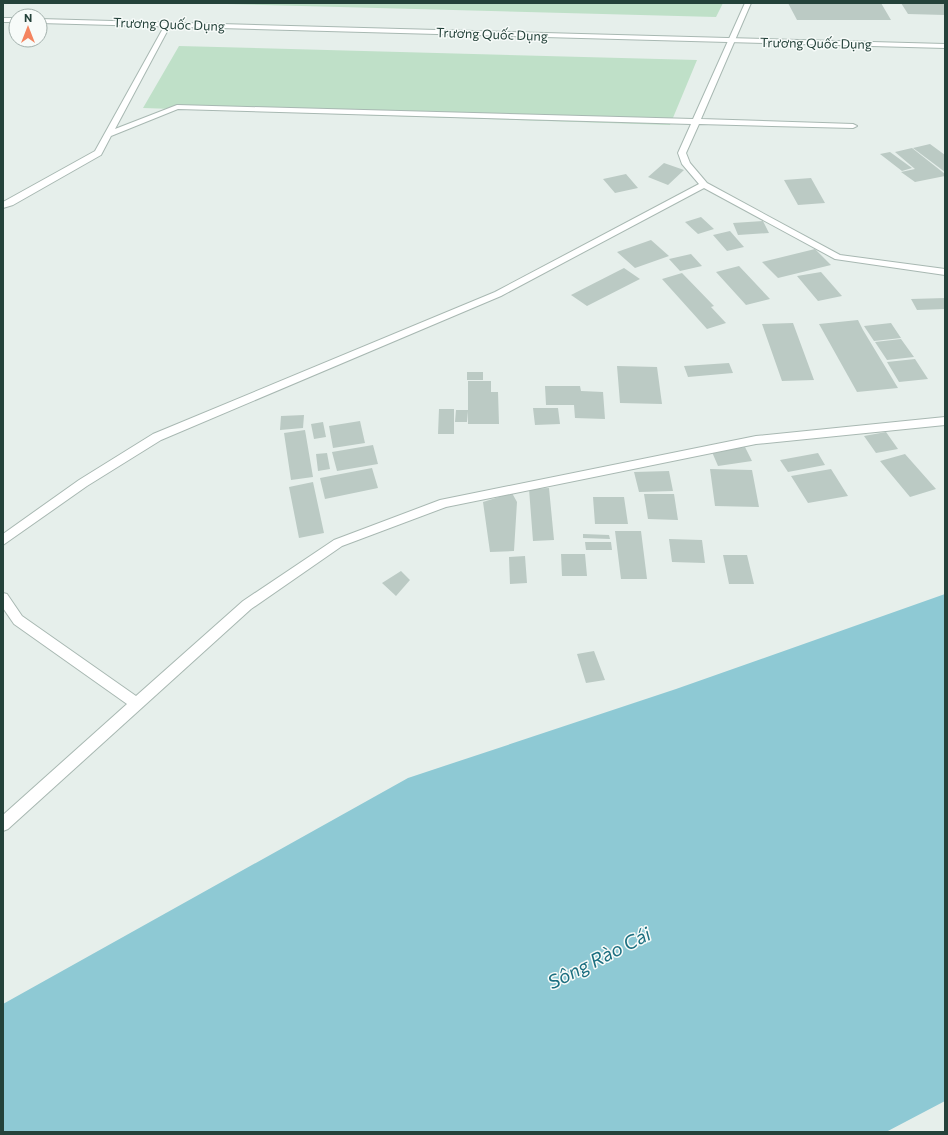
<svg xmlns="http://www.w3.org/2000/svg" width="948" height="1135" viewBox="0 0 948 1135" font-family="Commissioner,sans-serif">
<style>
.green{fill:#bfe0c8}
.water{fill:#8ec9d4}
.building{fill:#bbcac4}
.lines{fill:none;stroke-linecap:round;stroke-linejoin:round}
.minor-casing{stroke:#a8b8b2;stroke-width:2}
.tertiary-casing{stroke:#a8b8b2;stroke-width:2}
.minor{fill:#fff;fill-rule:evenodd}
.tertiary{fill:#fff;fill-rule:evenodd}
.labels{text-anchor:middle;stroke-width:3;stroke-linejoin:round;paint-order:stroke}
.far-street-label{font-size:13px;fill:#24423a;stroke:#f7fbf9}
.near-water-label{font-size:19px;font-style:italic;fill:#1c6f80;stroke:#f7fbf9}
</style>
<rect width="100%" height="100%" fill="#e6efeb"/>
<path class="green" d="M187 3H723L716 17Z
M179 46 697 60 670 125 143 108Z"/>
<path class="water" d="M945 594V1101L886 1132H3V1004L408 778 676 689Z"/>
<path class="building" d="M788 3H881L891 20H797Z
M901 3H945V15L908 14Z
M930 144 945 155V172L913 148Z
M912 148 945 174V176L915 182 901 172 915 169 895 152Z
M890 152 912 168 902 171 880 154Z
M664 163 684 170 668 185 648 177Z
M626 174 638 188 615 193 603 179Z
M811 178 825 203 798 205 784 180Z
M701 217 714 229 698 234 685 222Z
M763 221 769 233 738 235 733 223Z
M730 231 744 247 727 251 713 235Z
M651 240 669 256 635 268 617 252Z
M815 249 831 265 778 278 762 262Z
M691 254 702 266 680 271 669 259Z
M739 266 770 299 746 305 716 272Z
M624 268 640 279 587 306 571 295Z
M821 272 842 296 818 301 797 276Z
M682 273 714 306 711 307 726 323 707 329 662 279Z
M945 298V309L917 310 911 299Z
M858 320 863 330 898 388 857 392 819 324Z
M793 323 814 380 782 381 762 324Z
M891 323 901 338 874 341 864 326Z
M901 339 914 357 887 360 875 342Z
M915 359 928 379 899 382 887 362Z
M729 363 733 373 688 377 684 366Z
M617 366 657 367 662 404 620 403Z
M467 372H483V380H467Z
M468 381H491V392H498L499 424H468V411L467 422H455L456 410H468Z
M545 386H580L581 391 603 392 605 419 575 418 574 405H546Z
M533 408H558L560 424 535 425Z
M439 409H454V434H438Z
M304 415 303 428 280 430 281 416Z
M360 421 365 443 333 448 329 426Z
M323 422 326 437 314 439 311 424Z
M305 430 313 477 291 480 284 433Z
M886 432 898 449 876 453 864 436Z
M373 445 378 464 337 471 332 452Z
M745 447 752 461 718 466 712 452Z
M327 453 330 469 318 471 316 454Z
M818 453 825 465 788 472 780 460Z
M905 454 936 489 910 497 880 461Z
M372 468 378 488 325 499 320 478Z
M710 469 752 470 759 507 715 506Z
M831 469 848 496 808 503 791 476Z
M669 471 673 491 639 492 634 472Z
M313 482 324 533 299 538 289 487Z
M549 488 554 540 533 541 529 489Z
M512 493 517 502 514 551 490 552 483 502Z
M644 494H674L678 520 648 519Z
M593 497H624L628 524H595Z
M615 531H641L647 579H621Z
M583 534 609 535 610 539 583 538Z
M669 539 702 540 705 563 672 562Z
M585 542H611L612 550H586Z
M561 554H585L587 576H562Z
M723 555H747L754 584H729Z
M525 556 527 583 510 584 509 557Z
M401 571 410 580 396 596 382 583Z
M594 651 605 680 586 683 577 654Z"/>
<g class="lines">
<defs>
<path id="minor" d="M745 3H751L701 119 853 124 857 126 853 128 699 124 686 153 690 163 707 183 840 255 945 269V275L835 259 704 188 501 296 161 440 87 486 3 545V534L79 480 153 434 495 292 699 184 682 164 678 153 691 124 178 109 111 136 101 155 13 205 3 208V202L95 151 166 23 171 24 115 129 177 105 693 119Z
M945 417V425L756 444 446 507 342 546 251 609 8 829 3 831V815L127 704 14 624 3 608V593L7 594 22 616 136 696 243 601 334 540 440 500 756 436Z"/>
<path id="tertiary" d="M3 18H16V22H3Z
M40 19 945 44V48L40 23Z"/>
</defs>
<use href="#minor" class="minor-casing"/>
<use href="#tertiary" class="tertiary-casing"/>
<use href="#minor" class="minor"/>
<use href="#tertiary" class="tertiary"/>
</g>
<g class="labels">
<g class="far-street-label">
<text transform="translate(169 24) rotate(2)" y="5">Trương Quốc Dụng</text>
<text transform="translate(492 34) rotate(2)" y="5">Trương Quốc Dụng</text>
<text transform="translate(816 43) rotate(1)" y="5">Trương Quốc Dụng</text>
</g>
<g class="near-water-label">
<text transform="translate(599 958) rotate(-27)" y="7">Sông Rào Cái</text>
</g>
</g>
<rect width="948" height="1135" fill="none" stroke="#24423a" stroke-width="8"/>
<g transform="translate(28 28)"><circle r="19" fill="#f7fbf9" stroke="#a3b1ad"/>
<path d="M0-3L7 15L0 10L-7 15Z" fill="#f4845f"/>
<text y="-6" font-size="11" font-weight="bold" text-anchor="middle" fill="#24423a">N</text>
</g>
</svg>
